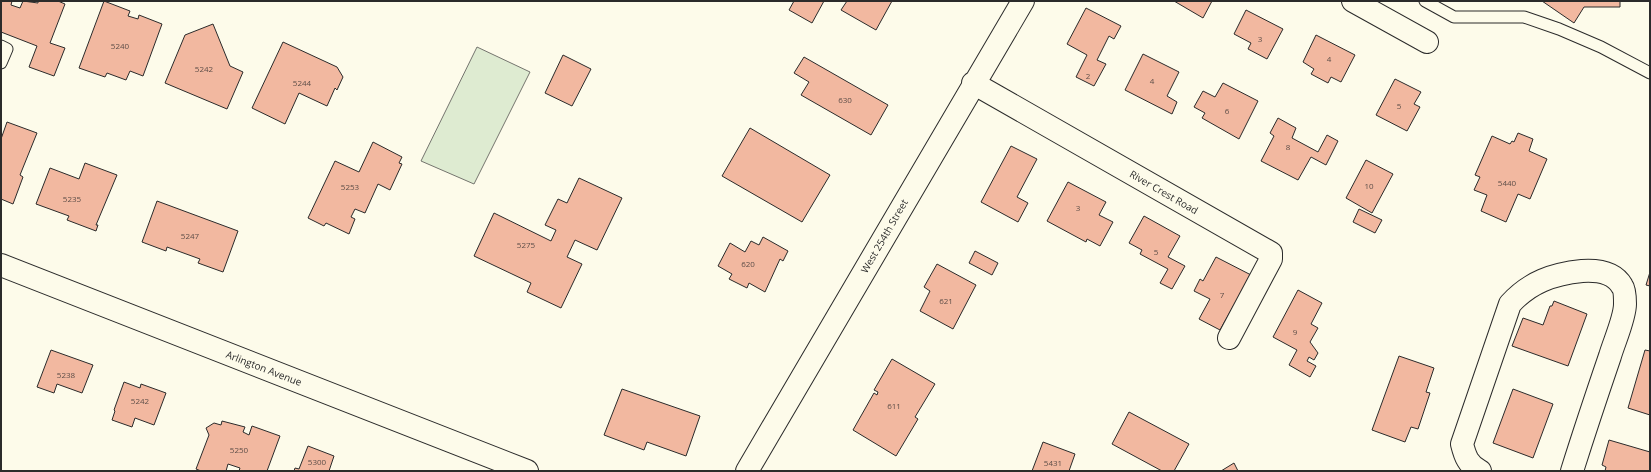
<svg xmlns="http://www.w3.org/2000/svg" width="1651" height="472" viewBox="0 0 1651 472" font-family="'Open Sans',sans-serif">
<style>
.green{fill:#deebd1;stroke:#74746e}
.building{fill:#f2b8a0;stroke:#2b2b2b}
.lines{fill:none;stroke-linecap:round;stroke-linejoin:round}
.service-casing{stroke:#2b2b2b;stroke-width:13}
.minor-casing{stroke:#2b2b2b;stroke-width:24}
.service{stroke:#fdfbea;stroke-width:11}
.minor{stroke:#fdfbea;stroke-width:22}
.labels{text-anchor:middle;stroke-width:3;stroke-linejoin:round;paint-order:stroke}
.number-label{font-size:8px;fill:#5d4e48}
.street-label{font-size:10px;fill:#2b2b2b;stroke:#fdfbea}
</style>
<rect width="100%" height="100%" fill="#fdfbea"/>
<path class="green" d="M477 47 530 72 474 184 421 161Z"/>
<path class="building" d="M1 1H12L11 5 20 8 23 1 38 3V1H58L65 4 50 43 65 48 54 76 29 67 37 46 1 32Z
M104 1 130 11 128 16 138 19 139 15 162 24 143 76 130 71 126 80 107 73 105 77 79 68Z
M794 1H824L812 23 789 10Z
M847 1H892L876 30 841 10Z
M1174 1H1212L1203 18Z
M1542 1H1620V7H1584L1574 23Z
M1086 8 1121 26 1114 39 1109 36 1097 60 1106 64 1094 86 1076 77 1087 55 1067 44Z
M1246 10 1283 29 1267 59 1248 49 1251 43 1234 34Z
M213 24 230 66 243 72 227 109 165 83 185 35Z
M1316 35 1355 55 1341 82 1331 77 1328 83 1311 74 1314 69 1303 62Z
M283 42 337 67 343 77 337 90 335 88 327 106 299 93 285 124 252 108Z
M1143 54 1179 72 1167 96 1177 102 1172 114 1125 90Z
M563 55 591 69 572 106 545 93Z
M804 57 888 105 871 135 801 95 809 82 794 73Z
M1395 79 1421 92 1414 104 1420 107 1407 131 1376 115Z
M1223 83 1258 101 1239 139 1202 118 1205 113 1194 107 1203 91 1215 97Z
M1278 118 1296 128 1292 138 1318 152 1327 135 1338 141 1326 165 1311 157 1298 180 1261 161 1274 136 1270 133Z
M7 122 37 133 20 175 23 177 13 204 1 199V139Z
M750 128 830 175 802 222 722 176Z
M1518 133 1533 139 1529 151 1547 159 1530 199 1518 194 1506 222 1481 211 1487 195 1474 190 1480 177 1475 175 1492 136 1510 144 1512 141 1514 142Z
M373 142 402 157 399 163 402 164 390 190 378 184 365 213 355 209 351 217 355 219 349 234 326 223 324 226 308 218 335 161 359 172Z
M1011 146 1037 159 1017 197 1028 203 1018 222 981 202Z
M1366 160 1393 174 1372 213 1346 198Z
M85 163 117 175 96 225H98L96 231 67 220 69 216 36 204 50 168 79 179Z
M579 178 622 198 597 250 575 240 567 257 582 264 561 308 527 292 531 283 474 256 494 213 551 241 556 230 545 225 558 199 567 203Z
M1068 182 1106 202 1099 215 1113 222 1100 246 1087 239 1086 242 1047 221Z
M157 201 238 231 223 272 198 263 200 259 167 247 166 251 142 242Z
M1359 209 1382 220 1375 233 1353 222Z
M1144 216 1180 236 1168 257 1185 266 1172 289 1160 283 1168 269 1140 254 1142 250 1129 243Z
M763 237 788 251 783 261 780 259 765 292 749 283 747 288 729 279 732 274 718 266 730 243 745 252 751 241 759 245Z
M975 251 998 263 992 275 969 263Z
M1216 257 1253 276 1237 306 1234 305 1220 330 1199 319 1210 299 1194 291 1200 279 1203 281Z
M937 264 976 285 953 329 920 311 930 291 924 287Z
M1650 272V286L1646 285Z
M1298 290 1322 303 1311 324 1318 328 1310 342 1318 353 1314 360 1309 357 1307 361 1316 366 1310 377 1289 365 1297 350 1273 337Z
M1554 301 1587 314 1568 366 1512 346 1523 318 1543 325 1550 306H1552Z
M51 350 93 365 82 393 57 384 54 393 37 387Z
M1645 350 1650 351V415L1628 408Z
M1399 356 1434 368 1426 392 1430 393 1418 429 1411 427 1405 442 1372 430Z
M892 359 935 384 915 417 918 419 896 456 853 430 874 393 877 395 878 392 874 390Z
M124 382 140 388 141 384 166 393 154 425 135 418 132 427 112 420 115 411 114 410Z
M622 389 700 416 686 456 647 442 644 450 604 435Z
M1513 389 1553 404 1533 458 1493 443Z
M1129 412 1189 444 1174 471H1162L1112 444Z
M222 421 245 427 243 432 249 435 252 426 280 436 267 471H239L240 468 228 464 226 471H201L196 469 209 435 206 428 214 423 221 425Z
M1609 440 1650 452V471H1605L1606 467 1602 465Z
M1043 442 1075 454 1069 471H1032Z
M308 446 334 456 329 471H294L295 468 299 469Z
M1234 463 1238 471H1221Z"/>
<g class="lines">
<defs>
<path id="service" d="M1425 1 1454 17H1524L1559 29 1601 47 1650 73
M1 46 7 49 1 63"/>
<path id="minor" d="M1353 1 1427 42
M973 83 1271 253V259L1229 338
M1 265 527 471
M747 471 1023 1
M1480 471C1468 465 1465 456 1462 444L1510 304C1530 282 1553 274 1582 271 1597 270 1614 272 1622 286 1625 290 1625 299 1625 304 1625 318 1614 342 1610 356 1597 394 1584 433 1572 471"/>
</defs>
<use href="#service" class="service-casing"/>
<use href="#minor" class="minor-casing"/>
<use href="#service" class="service"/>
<use href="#minor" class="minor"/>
</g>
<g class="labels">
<g class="number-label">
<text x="1260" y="42">3</text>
<text x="120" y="49">5240</text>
<text x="1329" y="62">4</text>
<text x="204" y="72">5242</text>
<text x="1088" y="79">2</text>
<text x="1152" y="84">4</text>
<text x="302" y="86">5244</text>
<text x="845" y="103">630</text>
<text x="1399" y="109">5</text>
<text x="1227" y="114">6</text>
<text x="1288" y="150">8</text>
<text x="1507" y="186">5440</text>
<text x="1369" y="189">10</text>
<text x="350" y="190">5253</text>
<text x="72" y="202">5235</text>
<text x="1078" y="211">3</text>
<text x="190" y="239">5247</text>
<text x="526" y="248">5275</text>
<text x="1156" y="255">5</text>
<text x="748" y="267">620</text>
<text x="1222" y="298">7</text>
<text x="946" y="304">621</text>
<text x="1295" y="335">9</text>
<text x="66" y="378">5238</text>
<text x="140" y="404">5242</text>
<text x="894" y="409">611</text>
<text x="239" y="453">5250</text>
<text x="317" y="465">5300</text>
<text x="1053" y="466">5431</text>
</g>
<g class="street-label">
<text transform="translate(1164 192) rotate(30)" y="4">River Crest Road</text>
<text transform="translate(884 236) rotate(-60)" y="4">West 254th Street</text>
<text transform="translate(264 368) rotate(21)" y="4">Arlington Avenue</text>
</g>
</g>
<rect width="1651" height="472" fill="none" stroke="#2b2b2b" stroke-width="4"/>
</svg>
